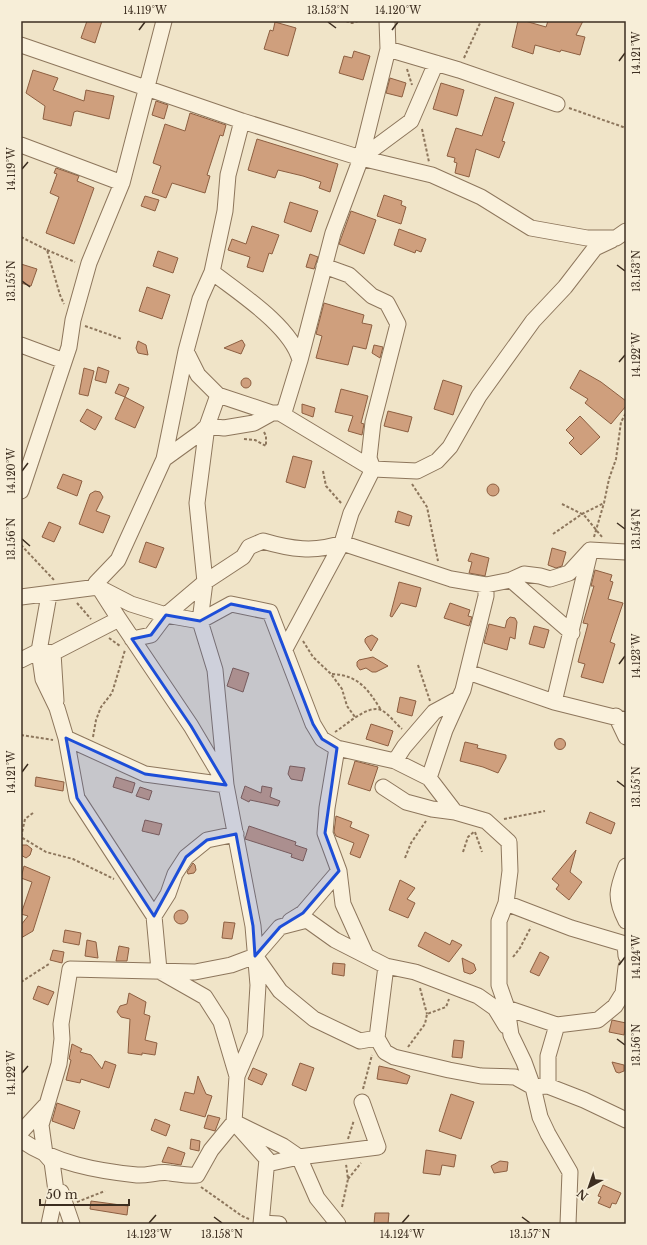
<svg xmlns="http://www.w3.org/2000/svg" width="647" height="1245" viewBox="0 0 647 1245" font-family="'Libre Baskerville',serif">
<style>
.building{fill:#cf9f7d;stroke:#8d5f41}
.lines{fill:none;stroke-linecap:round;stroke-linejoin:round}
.minor-casing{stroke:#8d765c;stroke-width:17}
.path{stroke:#8d765c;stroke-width:2;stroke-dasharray:3 2;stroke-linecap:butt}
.minor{stroke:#faf1dc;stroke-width:15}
.marked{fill:#1d4ed8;fill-opacity:0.2;stroke:#1d4ed8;stroke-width:3;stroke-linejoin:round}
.ticks{fill:none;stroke:#3d2e20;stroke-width:1.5}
.neatline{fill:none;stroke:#3d2e20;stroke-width:1.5}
.ticks-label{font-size:10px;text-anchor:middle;fill:#3d2e20}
</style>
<rect width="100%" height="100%" fill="#f0e4c8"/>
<path class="building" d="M87 21H102L95 43 81 38Z
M518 21H525L546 27 548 21H583L576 35 585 37 580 55 561 50 560 52 535 45 533 54 512 47Z
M275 22 296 28 288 56 264 49 270 30 273 31Z
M354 51 370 56 363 80 339 73 344 56 352 58Z
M33 70 58 78 53 90 84 101 86 90 114 96 109 119 77 111 74 112 71 126 43 119 45 106 26 93Z
M390 78 406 83 402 97 386 93Z
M441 83 464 90 457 116 433 109Z
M495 97 514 103 502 141 505 142 499 158 476 149 469 177 455 173 457 163 454 162 455 158 447 156 456 128 482 136Z
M156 101 168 105 164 119 152 115Z
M190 113 226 125 223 136 220 135 207 175 210 176 205 193 172 183 166 198 152 193 161 166 153 163 165 124 185 131Z
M257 139 338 164 330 192 319 188 321 182 303 176 278 170 275 178 248 170Z
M56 168 79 176 77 181 94 188 74 244 46 233 59 197 50 193 57 174 54 173Z
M384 195 402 201 401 205 406 207 401 224 377 216Z
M145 196 159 200 155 211 141 206Z
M290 202 318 211 311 232 284 222Z
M351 211 376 220 364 254 339 244Z
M252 226 279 235 272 254 269 253 263 272 247 267 250 257 228 250 232 239 246 244Z
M399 229 426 239 421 252 416 250 415 253 394 245Z
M158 251 178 258 173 273 153 266Z
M310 254 318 257 314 269 306 267Z
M21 264 37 269 31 286 21 283Z
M147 287 170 295 162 319 139 311Z
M324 303 364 315 362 323 372 325 366 349 353 346 348 365 316 358 322 336 316 334Z
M242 340 245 345 241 354 224 348Z
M138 341 146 345 148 355 138 353 136 348Z
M374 345 383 347 380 358 372 353Z
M98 367 109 371 106 383 95 380Z
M84 368 94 371 88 396 79 394Z
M580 370 601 382 626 401V406L611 424 585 403 588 399 570 388Z
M241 383a5 5 0 1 1 10 0a5 5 0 1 1-10 0Z
M443 380 462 386 453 415 434 409Z
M119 384 129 388 125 397 115 393Z
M341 389 368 396 361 423 364 424 362 435 348 431 353 416 335 412Z
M125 397 144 407 135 428 115 419Z
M302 404 315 408 313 417 302 413Z
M87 409 102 417 95 430 80 421Z
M388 411 412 417 408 432 384 426Z
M580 416 600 437 581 455 569 443 574 438 566 430Z
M293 456 312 461 305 488 286 482Z
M63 474 82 481 77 496 57 488Z
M487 490a6 6 0 1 1 12 0a6 6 0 1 1-12 0Z
M95 491 100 492 103 497 96 511 110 516 103 533 79 524 90 494Z
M398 511 412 516 409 526 395 522Z
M49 522 61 527 54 542 42 537Z
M146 542 164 548 156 568 139 562Z
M552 548 566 552 562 566 556 568 548 565Z
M471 553 489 558 485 576 469 573 472 562 468 561Z
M595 570 612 575 610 581 613 582 608 599 623 603 610 642 615 644 603 683 581 677 585 664 578 662 588 624 583 623 594 586H591Z
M399 582 421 588 416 607 401 603 392 617 390 616Z
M450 603 470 610 468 616 472 617 469 626 444 618Z
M510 617 515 618 517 622 515 639 510 637 507 650 484 643 489 624 505 628 507 620Z
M534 626 549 630 544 648 529 644Z
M372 635 378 639 371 651 365 642V639L367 637Z
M373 657 388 666 376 672H372L366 668 360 670 357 666V662L359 660Z
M233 668 249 673 243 692 227 686Z
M400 697 416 701 412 716 397 712Z
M371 724 393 731 388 746 366 739Z
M554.5 744a5.5 5.5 0 1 1 11 0a5.5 5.5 0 1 1-11 0Z
M465 742 478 745 477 748 506 755V758L498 773 483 767 460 761Z
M355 761 378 767 370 791 348 784Z
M290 766 305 768 302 781 291 779 288 774Z
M36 777 64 782 63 791 35 786Z
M116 777 135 783 132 793 113 787Z
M245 786 261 793 262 786 272 788 270 797 280 801 278 806 250 800 249 802 241 798Z
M140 787 152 791 149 800 136 796Z
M590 812 615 823 611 834 586 823Z
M336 816 352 822 350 827 369 835 360 858 350 854 354 843 336 836 334 832Z
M145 820 162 824 159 835 142 831Z
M249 826 296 842 295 845 307 849 303 861 291 857 292 854 245 839Z
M21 845H27L32 849 30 855 26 858 21 855Z
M576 850 570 872 582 882 569 900 556 889 559 885 552 879Z
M193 863 195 865 196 870 194 873 188 874 187 872Z
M24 866 50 877 33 931 21 938V925L28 916 21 914 32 882 21 878Z
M400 880 415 888 407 899 415 903 408 918 389 910Z
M174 917a7 7 0 1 1 14 0a7 7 0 1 1-14 0Z
M224 922 235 923 232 939 222 938Z
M65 930 81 933 79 945 63 942Z
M425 932 450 945 452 940 462 945 449 962 418 946Z
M87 940 96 942 98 958 85 956Z
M119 946 129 948 127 961H116Z
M53 950 64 952 62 963 50 960Z
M540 952 549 957 539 976 530 972Z
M462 958 474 964 476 970 473 973 470 974 464 972Z
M333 963 345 964 344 976 332 974Z
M38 986 54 992 48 1005 33 999Z
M129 993 146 1002 144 1014 150 1016 145 1040 157 1043 155 1055 142 1053V1055L128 1053 130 1019 121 1017 117 1012 120 1006 127 1004Z
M612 1020 626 1023 624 1035 609 1032Z
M454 1040 464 1041 462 1058 452 1057Z
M72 1044 82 1049 80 1052 91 1055 102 1069 105 1061 116 1065 109 1088 81 1079 80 1083 66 1080 71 1060 69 1059Z
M612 1062 624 1065V1071L619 1073 616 1072Z
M300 1063 314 1068 306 1091 292 1085Z
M379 1066 393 1069 410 1076 407 1084 377 1079Z
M253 1068 267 1074 262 1085 248 1079Z
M198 1076 206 1094 212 1096 205 1117 180 1110 185 1092 194 1094Z
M451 1094 474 1102 461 1139 439 1131Z
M57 1103 80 1111 74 1129 52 1121Z
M208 1115 220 1118 215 1131 204 1128Z
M155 1119 170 1125 166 1136 151 1130Z
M191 1139 200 1141 199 1151 190 1149Z
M168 1147 185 1153 181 1165 162 1162Z
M426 1150 456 1155 454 1167 442 1165 440 1175 423 1173Z
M500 1161 508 1162 507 1171 494 1173 491 1166Z
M603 1185 621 1193 616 1204 612 1203 610 1208 598 1203 601 1197 598 1196Z
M91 1201 128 1206 127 1215 90 1209Z
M375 1213H389L388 1224H374Z"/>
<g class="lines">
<defs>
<path id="minor" d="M21 45 242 121 361 158 432 175 481 197 531 228 587 238H616L626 231
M388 49 459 70 557 104
M242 121 228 175 225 211 212 272 200 299 186 351 198 375 218 395 207 426 197 503 205 582 200 621 215 670 226 785 253 926 258 985 255 1034 237 1076 234 1122 267 1159 261 1224
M21 145 122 183
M361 158 411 121 436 63
M212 272C239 293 291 326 300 360
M21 345 64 361
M218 395 272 413H280L285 409 300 360 333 233 361 158 388 49 387 21
M280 413 373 469 417 471 437 461 450 447 479 396 533 321 565 287 595 248 612 240
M164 459 200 433 207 426 224 428 254 423 272 413
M21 491 69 347 73 320 89 263 122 183 164 21
M511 580 572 633
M49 595 39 651 43 679 57 708 66 738 145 774 226 785 191 726 119 619 96 583 118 560 164 459 186 351
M21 597 98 587 131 604 166 615 200 621 231 604 270 612 313 724 322 739 337 748 395 761 429 778 455 812 486 821 509 842 510 871 506 903 499 921V985L507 1008 511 1035 524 1062 533 1087 540 1117 548 1134 570 1172 568 1224
M132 639 151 635 166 615 205 582 243 557 249 547 263 541C290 549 315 553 342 543L451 579 486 585 511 580 524 574 540 576 550 579 569 573 590 550 626 552
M285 649 342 543 351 513 373 469 369 458 373 422 398 324 387 303 372 296 349 275 324 266
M53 653 56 701
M21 660 39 651 53 653 119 619
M468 672 554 702 626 720
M554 702 590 552
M616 716 626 737
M66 738 77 798 154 916 159 970
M395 761 404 747 434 712 458 699
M429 778 445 730 463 690 486 596V585
M383 787 406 802 432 809 455 812
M626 866C617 889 614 898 626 921
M339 871 343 904 366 955
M506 903 571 928 625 944 626 956
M154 916 168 894 175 874 186 857 207 840 236 834
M290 921 303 913 339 871 325 833 327 808 337 748
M256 957 280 991 314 1019 360 1041 377 1038
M386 966 377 1038 385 1052 394 1057 449 1070 481 1076 515 1077 533 1087 548 1086 584 1100 626 1120
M161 972 205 997 221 1022 237 1076
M498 1008H507L557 1025 598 1020 615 1006 623 993 626 967
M548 1086V1056L557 1025
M21 1132 45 1106
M21 1140C54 1163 97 1171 137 1175 148 1176 159 1171 170 1173 180 1174 187 1176 197 1175L211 1150 234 1122 283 1146 299 1157 317 1198 338 1224
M267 1164 299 1157 378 1147 362 1102
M56 1191 61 1192 72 1224
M261 1223 279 1224
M49 1224 56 1191 52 1162 45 1154 41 1125 59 1064 62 1039 61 1024 70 969 195 972 231 965 255 956 280 927 307 920 335 940 386 966 415 972 478 996 495 1008 506 1026"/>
</defs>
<use href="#minor" class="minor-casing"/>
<path class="path" d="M346 21 352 23 358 21
M464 58 481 21
M407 69 412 85
M569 108 626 128
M422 129 429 162
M21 237 47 250 60 295 64 304
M47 250 75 262
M85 326 122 339
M244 439 255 440 266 446V436L264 432
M323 471 326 486 342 504
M412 484 427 507 438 561
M562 504 584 515 602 537
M553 534 582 514 604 503
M594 537 604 503 609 479 616 459 621 422 626 413
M21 545 54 580
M77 603 91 619
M109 638 120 646
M303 641 313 657 331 674 342 689 347 706 355 717
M418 665 430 701
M332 674C358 675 368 689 381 710
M335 732C345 726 368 704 381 710 388 713 396 724 402 729
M21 735 53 740
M93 737 96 720 101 707 112 693 125 650
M33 813 25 819 21 837 46 852 73 859 114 879
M504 819 545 811
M475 832 482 852
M463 852 468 837 475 831
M405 858 411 843 426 821
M513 957 520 948 531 927
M21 982 49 964
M420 988 427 1014
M408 1047 425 1024 427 1014 446 1007 449 999
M363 1089 372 1055
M348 1139 354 1120
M348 1179 361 1163
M201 1187 242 1216 249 1219
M77 1202 105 1191
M342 1207 348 1179 346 1164"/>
<use href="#minor" class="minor"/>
</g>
<path class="marked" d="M231 604 270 612 313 724 322 739 337 748 325 833 339 871 303 913 280 927 255 956 253 926 236 834 207 840 186 857 154 916 77 798 66 738 145 774 226 785 191 726 132 639 151 635 166 615 200 621Z"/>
<path class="ticks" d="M328 22 336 28M139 30 145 22M392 30 398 22M619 61 625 53M22 169 28 162M617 265 625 271M22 281 30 287M619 362 625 355M22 471 28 463M617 523 625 529M22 539 30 546M619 664 625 656M22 772 28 764M617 781 625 787M619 965 625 957M617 1039 625 1045M22 1073 28 1066M214 1217 222 1223M522 1217 530 1223M149 1223 156 1215M402 1223 409 1215"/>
<rect width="647" height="1245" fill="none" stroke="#f7eed8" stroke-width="44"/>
<g transform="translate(589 1187) rotate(220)" stroke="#f7eed8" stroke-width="3" paint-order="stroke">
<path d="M0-3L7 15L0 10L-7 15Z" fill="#3d2e20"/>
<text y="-6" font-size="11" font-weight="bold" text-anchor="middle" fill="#3d2e20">N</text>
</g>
<path d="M40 1199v6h89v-6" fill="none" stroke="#3d2e20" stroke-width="2"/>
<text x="46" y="1199" font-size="12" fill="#3d2e20" stroke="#f7eed8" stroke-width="3" paint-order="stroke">50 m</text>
<rect x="22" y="22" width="603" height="1201" class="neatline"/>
<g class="ticks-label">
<text x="145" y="14">14.119°W</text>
<text x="328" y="14">13.153°N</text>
<text x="398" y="14">14.120°W</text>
<text transform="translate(636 53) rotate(-90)" y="4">14.121°W</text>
<text transform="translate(11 169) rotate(-90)" y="4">14.119°W</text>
<text transform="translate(636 271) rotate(-90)" y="4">13.153°N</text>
<text transform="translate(11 281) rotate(-90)" y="4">13.155°N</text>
<text transform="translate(636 355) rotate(-90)" y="4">14.122°W</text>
<text transform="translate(11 471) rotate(-90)" y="4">14.120°W</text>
<text transform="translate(636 529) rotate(-90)" y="4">13.154°N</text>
<text transform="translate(11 539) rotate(-90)" y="4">13.156°N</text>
<text transform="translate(636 656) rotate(-90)" y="4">14.123°W</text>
<text transform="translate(11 772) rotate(-90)" y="4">14.121°W</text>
<text transform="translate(636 787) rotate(-90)" y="4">13.155°N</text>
<text transform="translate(636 957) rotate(-90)" y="4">14.124°W</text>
<text transform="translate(636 1045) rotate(-90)" y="4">13.156°N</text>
<text transform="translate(11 1073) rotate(-90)" y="4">14.122°W</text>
<text x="149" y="1238">14.123°W</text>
<text x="222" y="1238">13.158°N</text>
<text x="402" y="1238">14.124°W</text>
<text x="530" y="1238">13.157°N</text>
</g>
</svg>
